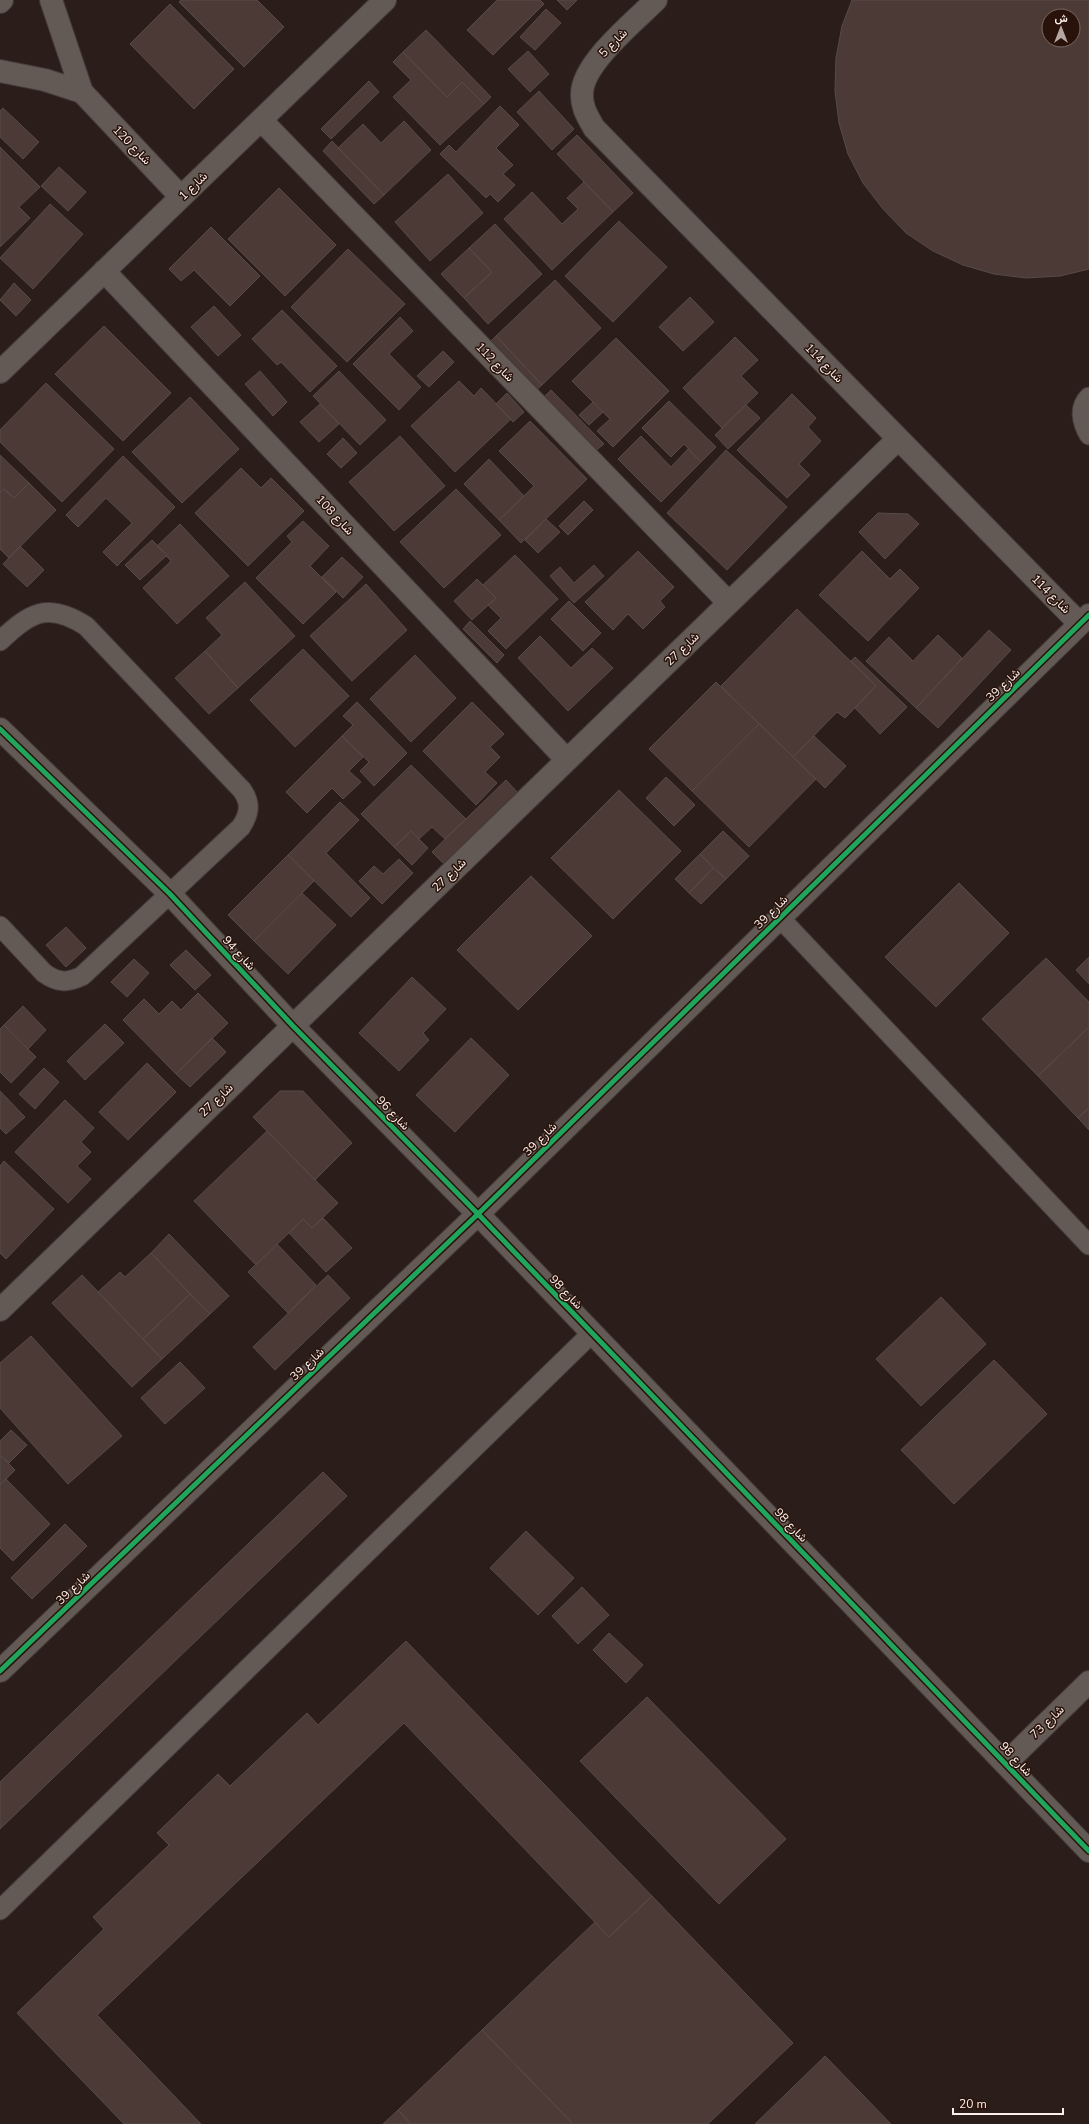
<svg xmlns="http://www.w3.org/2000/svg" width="1089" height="2124" viewBox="0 0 1089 2124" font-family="'Nunito Sans',Vazirmatn,sans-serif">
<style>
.building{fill:#4b3a36;stroke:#574b48;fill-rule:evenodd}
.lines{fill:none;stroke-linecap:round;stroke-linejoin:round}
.service-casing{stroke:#453b38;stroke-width:21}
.minor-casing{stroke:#453b38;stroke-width:24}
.secondary-casing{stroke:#453b38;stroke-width:24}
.service{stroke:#635955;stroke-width:19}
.minor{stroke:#635955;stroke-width:22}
.secondary{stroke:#645a55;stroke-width:22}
.cycleway-casing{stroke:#28120a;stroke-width:8}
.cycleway{stroke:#20a55d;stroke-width:5}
.labels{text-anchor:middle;stroke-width:3;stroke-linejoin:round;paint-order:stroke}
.street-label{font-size:12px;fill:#fdefeb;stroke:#28120a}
</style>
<rect width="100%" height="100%" fill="#2b1e1a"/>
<path class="building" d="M181 0H257L284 27 244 67 179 2Z
M497 0H540L544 4 493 55 467 30Z
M557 0H577L567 10Z
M852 0H1089V269L1060 276 1026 278 994 274 963 265 933 251 906 233 883 209 863 183 848 154 839 123 835 91 836 58 842 26ZM1049 16H1073V40H1049Z
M170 4 234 69 194 109 130 44Z
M546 9 561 23 535 50 520 37Z
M426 30 491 97 484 104 462 82 447 97 403 52Z
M528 51 549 74 530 92 508 69Z
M403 52 447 97 462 82 484 104 440 145 393 97 411 80 393 62Z
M369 81 379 92 331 139 321 129Z
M539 91 574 129 552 150 517 112Z
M500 106 519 125 496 148 513 165 503 174 515 185 498 202 490 194 486 198 440 154 449 145 456 152Z
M3 108 39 142 23 159 0 137V111Z
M404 121 431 150 384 195 338 148 363 124 381 143Z
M577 135 633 193 613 212 557 154Z
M332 141 384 195 374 204 323 151Z
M0 147 40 187 19 207 30 218 0 247Z
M59 167 86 192 68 211 41 186Z
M448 174 483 213 430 261 395 222Z
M584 182 613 212 552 270 504 219 532 192 562 224 578 209 567 198Z
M279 188 336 245 285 296 228 239Z
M50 204 83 234 33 289 0 258Z
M619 221 667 267 613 322 565 276Z
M495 224 542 274 488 324 464 298 492 272 469 248Z
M211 227 260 276 230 306 194 270 181 281 169 269Z
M469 248 492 272 464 298 441 274Z
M348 249 405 304 347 362 291 307Z
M555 280 601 328 542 385 496 336Z
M14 283 31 300 16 316 0 300Z
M690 297 714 322 683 351 659 327Z
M214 306 241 335 218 356 191 327Z
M282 310 337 366 310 392 281 362 277 365 252 339Z
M400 317 413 331 389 354 421 387 399 410 353 364Z
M104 326 171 393 123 441 55 374Z
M496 336 542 385 534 392 488 344Z
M735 337 758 360 741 376 758 393 722 428 683 388Z
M616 338 669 391 613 447 597 431 610 419 572 381Z
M443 351 454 362 429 387 417 376Z
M260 371 287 402 273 416 245 384Z
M339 371 386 420 360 445 313 396Z
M459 381 474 396 481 388 511 419 455 472 411 426Z
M46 383 114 449 62 502 0 442V430Z
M551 390 604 444 594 452 542 399Z
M507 393 524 412 513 422 496 404Z
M792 394 816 418 808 427 821 441 799 464 810 475 787 498 737 450Z
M190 397 239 449 182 503 132 452Z
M669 401 716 447 701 462 684 444 671 457 642 428Z
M593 402 603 412 589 425 579 415Z
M320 404 339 424 319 442 300 422Z
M746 405 760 418 728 449 715 435Z
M530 421 587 479 521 543 499 520 534 486 499 451Z
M400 436 445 486 394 531 349 482Z
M641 436 671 467 688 449 701 462 661 502 618 459Z
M343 438 357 453 341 468 327 454Z
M726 450 787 507 727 570 667 513Z
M0 455 29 483 14 498 4 489 0 493Z
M123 456 175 507 117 566 103 552 132 523 106 498 78 527 66 515Z
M489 459 524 496 499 520 464 484Z
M241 468 261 488 271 478 304 511 248 566 195 513Z
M29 483 56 510 9 558 0 549V493L4 489 14 498Z
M456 489 501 535 444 588 400 542Z
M584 501 593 510 568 535 559 526Z
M878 513 908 514 919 524 885 559 859 532Z
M546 519 560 532 538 553 525 540Z
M303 521 329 546 310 566 336 592 303 624 256 578 292 542 287 536Z
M180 524 229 576 177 624 143 588 171 561 157 546Z
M152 540 167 555 140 580 125 565Z
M20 546 44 570 27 587 3 564Z
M638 551 674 587 660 601 665 607 643 629 628 614 613 630 585 602Z
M862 551 890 579 900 569 919 588 868 641 819 595Z
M515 555 558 599 506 649 488 631 501 618 488 605 496 598 483 585Z
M342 557 363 577 343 598 322 577Z
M594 565 604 576 574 603 550 576 560 567 574 583Z
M477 579 496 598 472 620 454 601Z
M245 582 295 636 238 688 205 651 222 635 206 618Z
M366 584 407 630 352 681 310 636Z
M569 601 601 633 583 651 551 619Z
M797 609 876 686 845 718 837 712 793 757 721 686Z
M470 621 504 655 497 663 463 629Z
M989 630 1011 650 938 728 916 708Z
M938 635 962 658 916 708 866 661 889 637 913 661Z
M540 636 571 668 592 648 613 668 568 711 518 658Z
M303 649 349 696 295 747 250 700Z
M205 651 238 688 209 714 175 678Z
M415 655 456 698 411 742 370 699Z
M855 657 907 707 880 734 855 708 876 686 851 661Z
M716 682 759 724 692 791 649 749Z
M357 702 407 753 374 786 360 771 369 762 342 736 353 725 343 716Z
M472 702 504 734 490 747 500 757 485 772 497 783 476 805 423 751Z
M759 724 816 779 749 847 692 791Z
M342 736 363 757 349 771 361 782 343 799 332 788 307 813 286 792Z
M814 736 846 766 825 788 793 757Z
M411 765 466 819 445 839 432 827 419 839 411 831 394 847 361 814Z
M666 777 695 805 674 826 646 798Z
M506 780 520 795 447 867 432 852Z
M619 790 681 851 613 919 551 858Z
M340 802 359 820 326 853 370 898 351 917 288 855Z
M411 831 428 848 412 865 394 847Z
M723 831 749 856 726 879 700 854Z
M700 854 713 868 689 893 675 879Z
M288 855 314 881 254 941 228 915Z
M399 859 413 873 382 904 359 881 374 866 383 874Z
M713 868 726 879 701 904 689 893Z
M531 876 592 936 518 1010 457 950Z
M959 883 1009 933 936 1007 885 957Z
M302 893 336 925 288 974 254 941Z
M66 927 86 948 66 967 46 945Z
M186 950 211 975 195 990 170 965Z
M1089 957V984L1076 970Z
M1046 958 1089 1002V1027L1038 1076 982 1019Z
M134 959 149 973 127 997 111 982Z
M412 977 446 1009 423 1033 429 1040 399 1071 359 1033Z
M198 993 228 1023 176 1074 123 1020 144 999 159 1014 172 1001 181 1010Z
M23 1006 46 1030 28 1049 4 1025Z
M105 1024 124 1043 85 1080 67 1061Z
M4 1025 36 1057 11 1083 0 1072V1029Z
M1089 1027V1108L1078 1118 1038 1076Z
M212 1038 226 1052 190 1087 176 1074Z
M471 1038 509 1075 455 1132 416 1095Z
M147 1063 176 1092 128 1140 99 1112Z
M44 1068 59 1082 35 1109 19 1094Z
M0 1091 25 1117 6 1134 0 1128Z
M280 1091H303L352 1143 315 1180 253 1117Z
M65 1100 94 1128 81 1142 91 1152 77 1166 91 1179 68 1203 15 1152Z
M1089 1108V1130L1078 1118Z
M267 1131 338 1203 312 1228 303 1219 256 1265 194 1201Z
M4 1161 54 1209 6 1259 0 1253V1166Z
M323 1218 352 1248 326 1272 289 1233 303 1219 312 1228Z
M169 1234 229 1296 210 1314 151 1253Z
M277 1244 316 1285 288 1313 248 1272Z
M151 1253 190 1294 143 1339 98 1292 120 1272 125 1277Z
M82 1275 162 1359 132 1387 52 1303Z
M328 1275 350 1298 275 1370 253 1347Z
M190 1294 210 1314 162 1359 143 1339Z
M941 1297 986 1344 921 1406 876 1359Z
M31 1336 122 1436 68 1484 0 1408V1363Z
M994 1360 1047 1414 954 1504 901 1450Z
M180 1362 205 1388 165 1424 141 1398Z
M11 1430 27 1445 9 1463 0 1455V1441Z
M0 1455 15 1470 0 1485Z
M323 1472 347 1496 0 1829V1782Z
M6 1479 50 1524 13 1561 0 1548V1485Z
M65 1524 87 1546 32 1599 11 1578Z
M526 1531 574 1578 538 1615 490 1568Z
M582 1587 609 1615 578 1644 552 1616Z
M609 1633 643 1665 626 1683 593 1650Z
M406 1641 652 1896 609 1937 404 1723 97 2015 201 2124H124L17 2013 104 1929 93 1917 169 1845 157 1833 218 1774 230 1786 307 1713 318 1725Z
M647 1697 786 1839 719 1904 580 1761Z
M652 1896 793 2043 708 2124H573L482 2030 595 1922 609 1937Z
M482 2030 573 2124H411L398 2110Z
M825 2056 891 2124H755Z
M398 2110 411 2124H383Z"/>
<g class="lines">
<defs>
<path id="service" d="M1089 397C1078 408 1082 423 1089 435
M0 641C30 613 47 601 86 626L242 790C251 803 250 813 241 827L82 976C67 983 58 983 44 973L0 926
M780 918 1089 1245
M0 1910 592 1333"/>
<path id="minor" d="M51 0 82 92 181 197
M656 0C634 22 583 63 582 93 581 107 588 117 594 128L1080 624
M0 71 45 80 82 92
M261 120 729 603
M104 271 567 760
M0 372 385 0
M0 729 170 894 293 1026 478 1214 1089 1851
M0 1310 898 439
M0 1671 478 1214 1089 615
M1006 1763 1089 1682"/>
<path id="secondary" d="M0 2 2 0"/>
</defs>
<use href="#service" class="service-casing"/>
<use href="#minor" class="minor-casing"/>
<use href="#secondary" class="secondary-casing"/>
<use href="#service" class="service"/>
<use href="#minor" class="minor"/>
<use href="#secondary" class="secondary"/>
<defs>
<path id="cycleway" d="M0 729 170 894 293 1026 478 1214 1089 1851
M0 1671 478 1214 1089 615"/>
</defs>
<use href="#cycleway" class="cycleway-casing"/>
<use href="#cycleway" class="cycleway"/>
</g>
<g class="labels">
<g class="street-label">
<text transform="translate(613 43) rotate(-45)" y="4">شارع 5</text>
<text transform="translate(132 145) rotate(46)" y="4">شارع 120</text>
<text transform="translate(193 186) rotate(-44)" y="4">شارع 1</text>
<text transform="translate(495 362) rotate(46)" y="4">شارع 112</text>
<text transform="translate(824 363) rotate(46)" y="4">شارع 114</text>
<text transform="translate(335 515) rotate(47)" y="4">شارع 108</text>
<text transform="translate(1051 594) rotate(45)" y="4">شارع 114</text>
<text transform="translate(682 649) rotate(-44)" y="4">شارع 27</text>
<text transform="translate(1003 685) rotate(-44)" y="4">شارع 39</text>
<text transform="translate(449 875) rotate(-44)" y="4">شارع 27</text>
<text transform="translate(771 912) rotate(-45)" y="4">شارع 39</text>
<text transform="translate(239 953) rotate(47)" y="4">شارع 94</text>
<text transform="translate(216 1100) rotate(-44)" y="4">شارع 27</text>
<text transform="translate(393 1113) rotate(46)" y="4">شارع 96</text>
<text transform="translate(540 1139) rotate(-45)" y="4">شارع 39</text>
<text transform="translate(566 1292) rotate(46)" y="4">شارع 98</text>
<text transform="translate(307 1364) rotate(-44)" y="4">شارع 39</text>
<text transform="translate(791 1525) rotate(46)" y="4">شارع 98</text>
<text transform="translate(73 1588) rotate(-44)" y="4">شارع 39</text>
<text transform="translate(1047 1722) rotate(-44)" y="4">شارع 73</text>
<text transform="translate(1016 1759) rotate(47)" y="4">شارع 98</text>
</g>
</g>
<g transform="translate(1061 28)"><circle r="19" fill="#28120a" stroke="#7d6a64"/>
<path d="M0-3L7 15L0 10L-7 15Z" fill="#b4a6a2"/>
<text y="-6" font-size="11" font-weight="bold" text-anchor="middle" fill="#fdefeb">ش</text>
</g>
<path d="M953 2108v6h110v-6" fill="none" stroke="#fdefeb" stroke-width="2"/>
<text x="959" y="2108" font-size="12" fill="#fdefeb" stroke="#28120a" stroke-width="3" paint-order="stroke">20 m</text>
</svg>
